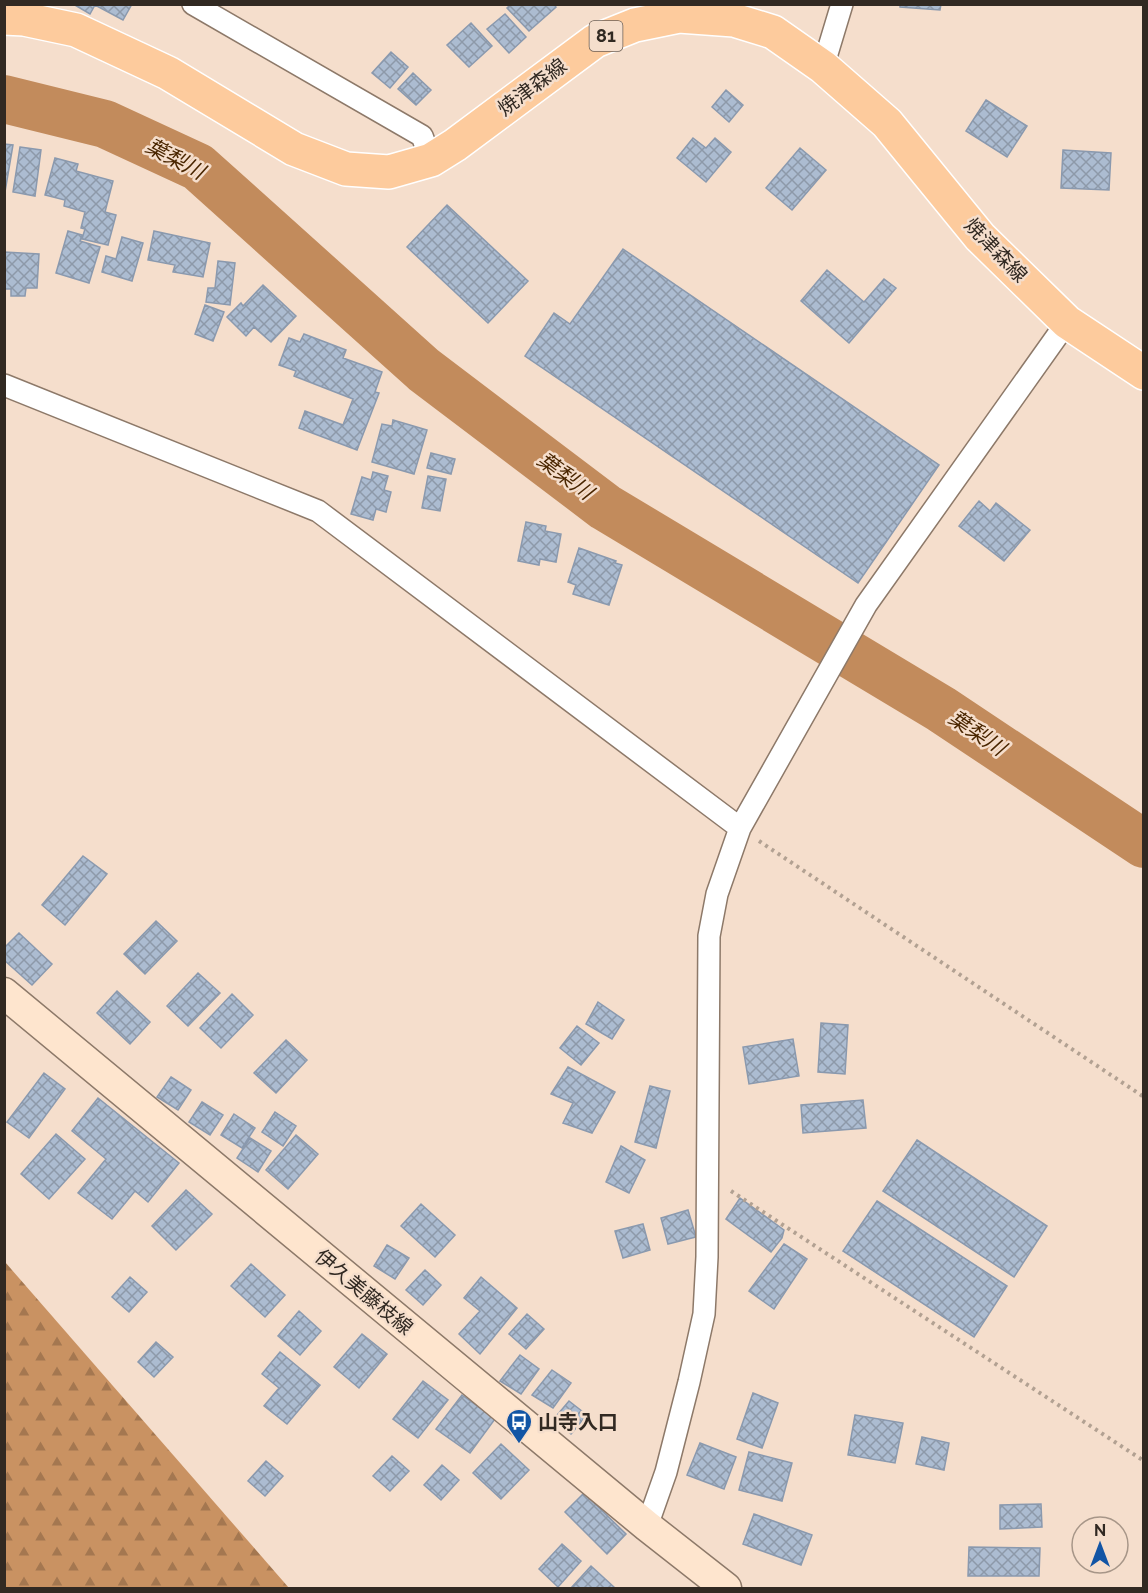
<svg xmlns="http://www.w3.org/2000/svg" width="1148" height="1593" viewBox="0 0 1148 1593" font-family="Raleway,'Noto Sans JP',sans-serif">
<style>
.forest{fill:url(#forest-firs)}
.lines{fill:none;stroke-linecap:round;stroke-linejoin:round}
.river{stroke:#c28b5c;stroke-width:48}
.building{fill:url(#building-cross-hatch);stroke:#8a99ae;stroke-width:1.5}
.minor-casing{stroke:#8d7969;stroke-width:24}
.secondary-casing{stroke:#8d7969;stroke-width:33}
.primary-casing{stroke:#fff;stroke-width:36}
.path{stroke:#b2a192;stroke-width:4;stroke-dasharray:3 4.5;stroke-linecap:butt}
.minor{stroke:#fff;stroke-width:21}
.secondary{stroke:#fee5ce;stroke-width:30}
.primary{stroke:#fdcb9d;stroke-width:33}
.labels{text-anchor:middle;stroke-width:5;stroke-linejoin:round;paint-order:stroke}
.shield{fill:#f5decc;stroke:#6c5f55;stroke-width:1.5}
.shield-label{font-size:18px;font-weight:bold;fill:#312922}
.street-label{font-size:20px;fill:#312922;stroke:#f5decc}
.poi-label{font-size:20px;font-weight:bold;fill:#312922;stroke:#f5decc;text-anchor:start}
.water-label{font-size:21px;font-style:italic;fill:#4a2600;stroke:#f5decc}
</style>
<defs>
<pattern id="forest-firs" width="22" height="20" patternUnits="userSpaceOnUse" patternTransform="scale(1.5)"><rect width="22" height="20" fill="#c99262"/><path d="M5 1l3.5 6h-7zM16 11l3.5 6h-7z" fill="#a47750"/></pattern>
<pattern id="building-cross-hatch" width="8" height="8" patternUnits="userSpaceOnUse" patternTransform="scale(1.5)"><rect width="8" height="8" fill="#acbcd1"/><path d="M0 0l8 8M0 8l8-8" fill="none" stroke="#8d99a9"/></pattern>
</defs>
<rect width="100%" height="100%" fill="#f5decc"/>
<path class="forest" d="M5 1262 289 1588H5Z"/>
<g class="lines">
<path class="river" d="M4 99 105 124 198 167 424 370 605 507 941 709 1144 844"/>
</g>
<path class="building" d="M73 4H132L123 20 95 5 90 14Z
M511 4H554L556 7 529 31 507 8Z
M900 4H941L940 10 900 7Z
M505 14 526 37 509 53 487 29Z
M471 23 492 46 469 67 447 45Z
M391 52 408 67 390 88 372 73Z
M413 73 431 90 416 105 398 89Z
M726 90 743 105 729 122 712 107Z
M986 100 1027 126 1007 157 966 131Z
M693 138 706 148 715 138 731 152 706 182 677 158Z
M4 144 13 145 5 192H4Z
M20 147 41 150 35 196 13 192Z
M800 148 826 170 792 210 766 188Z
M1063 150 1111 153 1109 190 1061 188Z
M55 158 78 164 76 171 113 181 105 212 116 215 108 245 82 239 85 229 81 228 85 212 64 206 65 200 45 195Z
M447 205 528 281 488 323 407 247Z
M68 231 82 235 80 241 100 247 89 283 56 273Z
M154 231 210 243 203 277 173 272 175 265 148 260Z
M122 237 143 243 132 281 102 272 106 256 116 259Z
M623 249 939 465 858 583 525 356 554 313 570 324Z
M4 252 39 254 37 288H26L25 296H11V289H4Z
M218 261 235 263 230 305 206 302 208 288H215Z
M827 270 864 302 884 279 896 288 849 343 801 301Z
M263 285 296 316 271 342 254 327 246 336 227 317 241 303 243 306Z
M205 305 224 312 213 341 195 334Z
M304 334 346 350 343 358 382 372 375 392 379 393 357 450 299 428 305 411 343 425 353 399 294 376 296 371 279 365 289 338 300 342Z
M393 420 427 430 414 474 372 462 382 424 392 426Z
M431 453 455 459 451 474 427 468Z
M373 472 388 476 384 490 391 492 386 512 376 509 373 520 351 514 362 477 371 480Z
M428 476 446 479 440 511 422 508Z
M979 501 990 511 996 503 1030 530 1004 561 959 526Z
M526 522 546 526 545 531 561 534 556 562 540 559 539 565 518 561Z
M579 548 616 561 615 563 622 565 609 605 573 594 576 585 568 582Z
M83 856 107 874 65 925 42 905Z
M156 921 177 941 145 974 124 954Z
M19 933 52 964 32 985 4 960V948Z
M198 973 220 993 188 1026 167 1006Z
M117 991 150 1022 130 1044 97 1013Z
M232 994 253 1015 221 1048 200 1028Z
M598 1002 624 1020 612 1039 586 1024Z
M821 1023 848 1025 845 1074 818 1072Z
M577 1026 599 1043 581 1065 560 1048Z
M793 1039 799 1076 749 1084 743 1047Z
M286 1040 307 1060 276 1093 254 1073Z
M568 1067 615 1092 592 1133 563 1123 573 1103 551 1094Z
M44 1073 65 1089 29 1138 7 1122Z
M171 1077 191 1090 178 1110 157 1097Z
M650 1086 670 1091 656 1148 635 1142Z
M98 1098 179 1163 148 1202 135 1191 112 1219 78 1193 106 1159 72 1131Z
M863 1100 866 1128 803 1133 801 1105Z
M202 1102 223 1115 210 1135 189 1122Z
M275 1112 296 1126 283 1146 262 1132Z
M234 1114 255 1128 242 1148 221 1135Z
M56 1134 85 1159 49 1199 21 1174Z
M296 1135 318 1154 288 1189 266 1170Z
M250 1138 271 1151 258 1172 237 1158Z
M917 1140 1047 1226 1014 1277 883 1191Z
M621 1146 645 1160 629 1193 606 1182Z
M186 1190 212 1214 176 1250 152 1226Z
M740 1198 784 1230 782 1238 771 1252 726 1219Z
M877 1201 1007 1286 974 1337 843 1251Z
M421 1204 455 1235 435 1257 401 1226Z
M688 1210 696 1237 668 1244 661 1218Z
M643 1224 650 1250 623 1258 615 1231Z
M784 1244 807 1259 774 1309 749 1291Z
M387 1245 409 1258 395 1279 374 1266Z
M251 1264 285 1295 265 1317 231 1286Z
M425 1270 441 1285 423 1305 406 1290Z
M130 1277 147 1292 129 1312 112 1297Z
M481 1277 517 1308 480 1354 459 1334 480 1311 464 1298Z
M299 1311 321 1331 300 1355 278 1336Z
M527 1314 544 1329 526 1349 509 1334Z
M362 1334 387 1354 359 1388 334 1367Z
M156 1342 173 1357 154 1377 138 1362Z
M280 1352 320 1385 287 1424 264 1406 279 1388 262 1374Z
M520 1355 539 1369 521 1394 500 1381Z
M552 1370 571 1383 553 1408 532 1395Z
M423 1381 448 1400 418 1438 393 1419Z
M753 1393 778 1403 762 1448 737 1439Z
M462 1395 495 1419 470 1453 436 1429Z
M569 1401 587 1415 571 1434 553 1420Z
M855 1415 903 1423 895 1463 848 1455Z
M922 1437 949 1443 944 1470 916 1464Z
M700 1443 736 1457 724 1489 687 1475Z
M501 1444 529 1470 501 1499 473 1473Z
M749 1452 792 1463 782 1501 739 1490Z
M392 1456 409 1471 390 1491 373 1476Z
M266 1461 283 1476 265 1496 248 1481Z
M442 1465 459 1480 441 1500 424 1485Z
M584 1493 626 1534 607 1554 565 1512Z
M1041 1504 1042 1527 1000 1529V1505Z
M754 1514 812 1535 801 1565 743 1544Z
M562 1544 581 1561 558 1587 539 1569Z
M969 1547 1040 1548 1039 1576H968Z
M591 1566 615 1588H571Z"/>
<g class="lines">
<defs>
<path id="minor" d="M193 4 422 136 431 160
M823 67 842 4
M4 385 318 511 740 828
M647 1526 666 1472 689 1382 704 1314 707 1257 709 936 717 894 740 828 866 605 1067 322"/>
<path id="secondary" d="M4 993 647 1526 726 1588"/>
<path id="primary" d="M4 18 24 19 76 30 168 73 294 149 346 169 389 172 431 160 455 145 595 41 635 25 679 16 734 20 773 32 823 67 887 123 980 237 1067 322 1144 373"/>
</defs>
<use href="#minor" class="minor-casing"/>
<use href="#secondary" class="secondary-casing"/>
<use href="#primary" class="primary-casing"/>
<path class="path" d="M759 841 1144 1097
M731 1191 1144 1461"/>
<use href="#minor" class="minor"/>
<use href="#secondary" class="secondary"/>
<use href="#primary" class="primary"/>
</g>
<defs>
<symbol id="bus-pin" viewBox="-11 -11 22 30"><path d="M0 17L-7.5 6A9.5 9.5 0 1 1 7.5 6Z" fill="#1255a5" stroke="#f5decc"/><path d="M-5-6H5V4H4V6H2V4H-2V6H-4V4H-5ZM-3.5-4V0h7V-4ZM-3.5 1.2v1.5H-2V1.2ZM2 1.2v1.5H3.5V1.2Z" fill="#fff"/></symbol>
</defs>
<g fill-rule="evenodd">
<use href="#bus-pin" x="504" y="1407" width="30" height="40"/>
</g>
<g class="labels">
<rect class="shield" x="589.5" y="21" width="33" height="30" rx="4.5"/>
<g class="shield-label">
<text x="606" y="42">81</text>
</g>
<g class="street-label">
<text transform="translate(532 87) rotate(-37)" y="7">焼津森線</text>
<text transform="translate(996 250) rotate(46)" y="7">焼津森線</text>
<text transform="translate(364 1292) rotate(40)" y="7">伊久美藤枝線</text>
</g>
<g class="poi-label">
<text x="538" y="1429">山寺入口</text>
</g>
<g class="water-label">
<text transform="translate(175 159) rotate(28)" y="7">葉梨川</text>
<text transform="translate(565 476) rotate(37)" y="7">葉梨川</text>
<text transform="translate(977 733) rotate(34)" y="7">葉梨川</text>
</g>
</g>
<rect width="1148" height="1593" fill="none" stroke="#312922" stroke-width="12"/>
<g transform="translate(1100 1545)"><circle r="28" fill="#f5decc" stroke="#a79688" stroke-width="1.5"/>
<path d="M0-4.5L10 22L0 15L-10 22Z" fill="#1255a5"/>
<text y="-9" font-size="16" font-weight="bold" text-anchor="middle" fill="#312922">N</text>
</g>
</svg>
